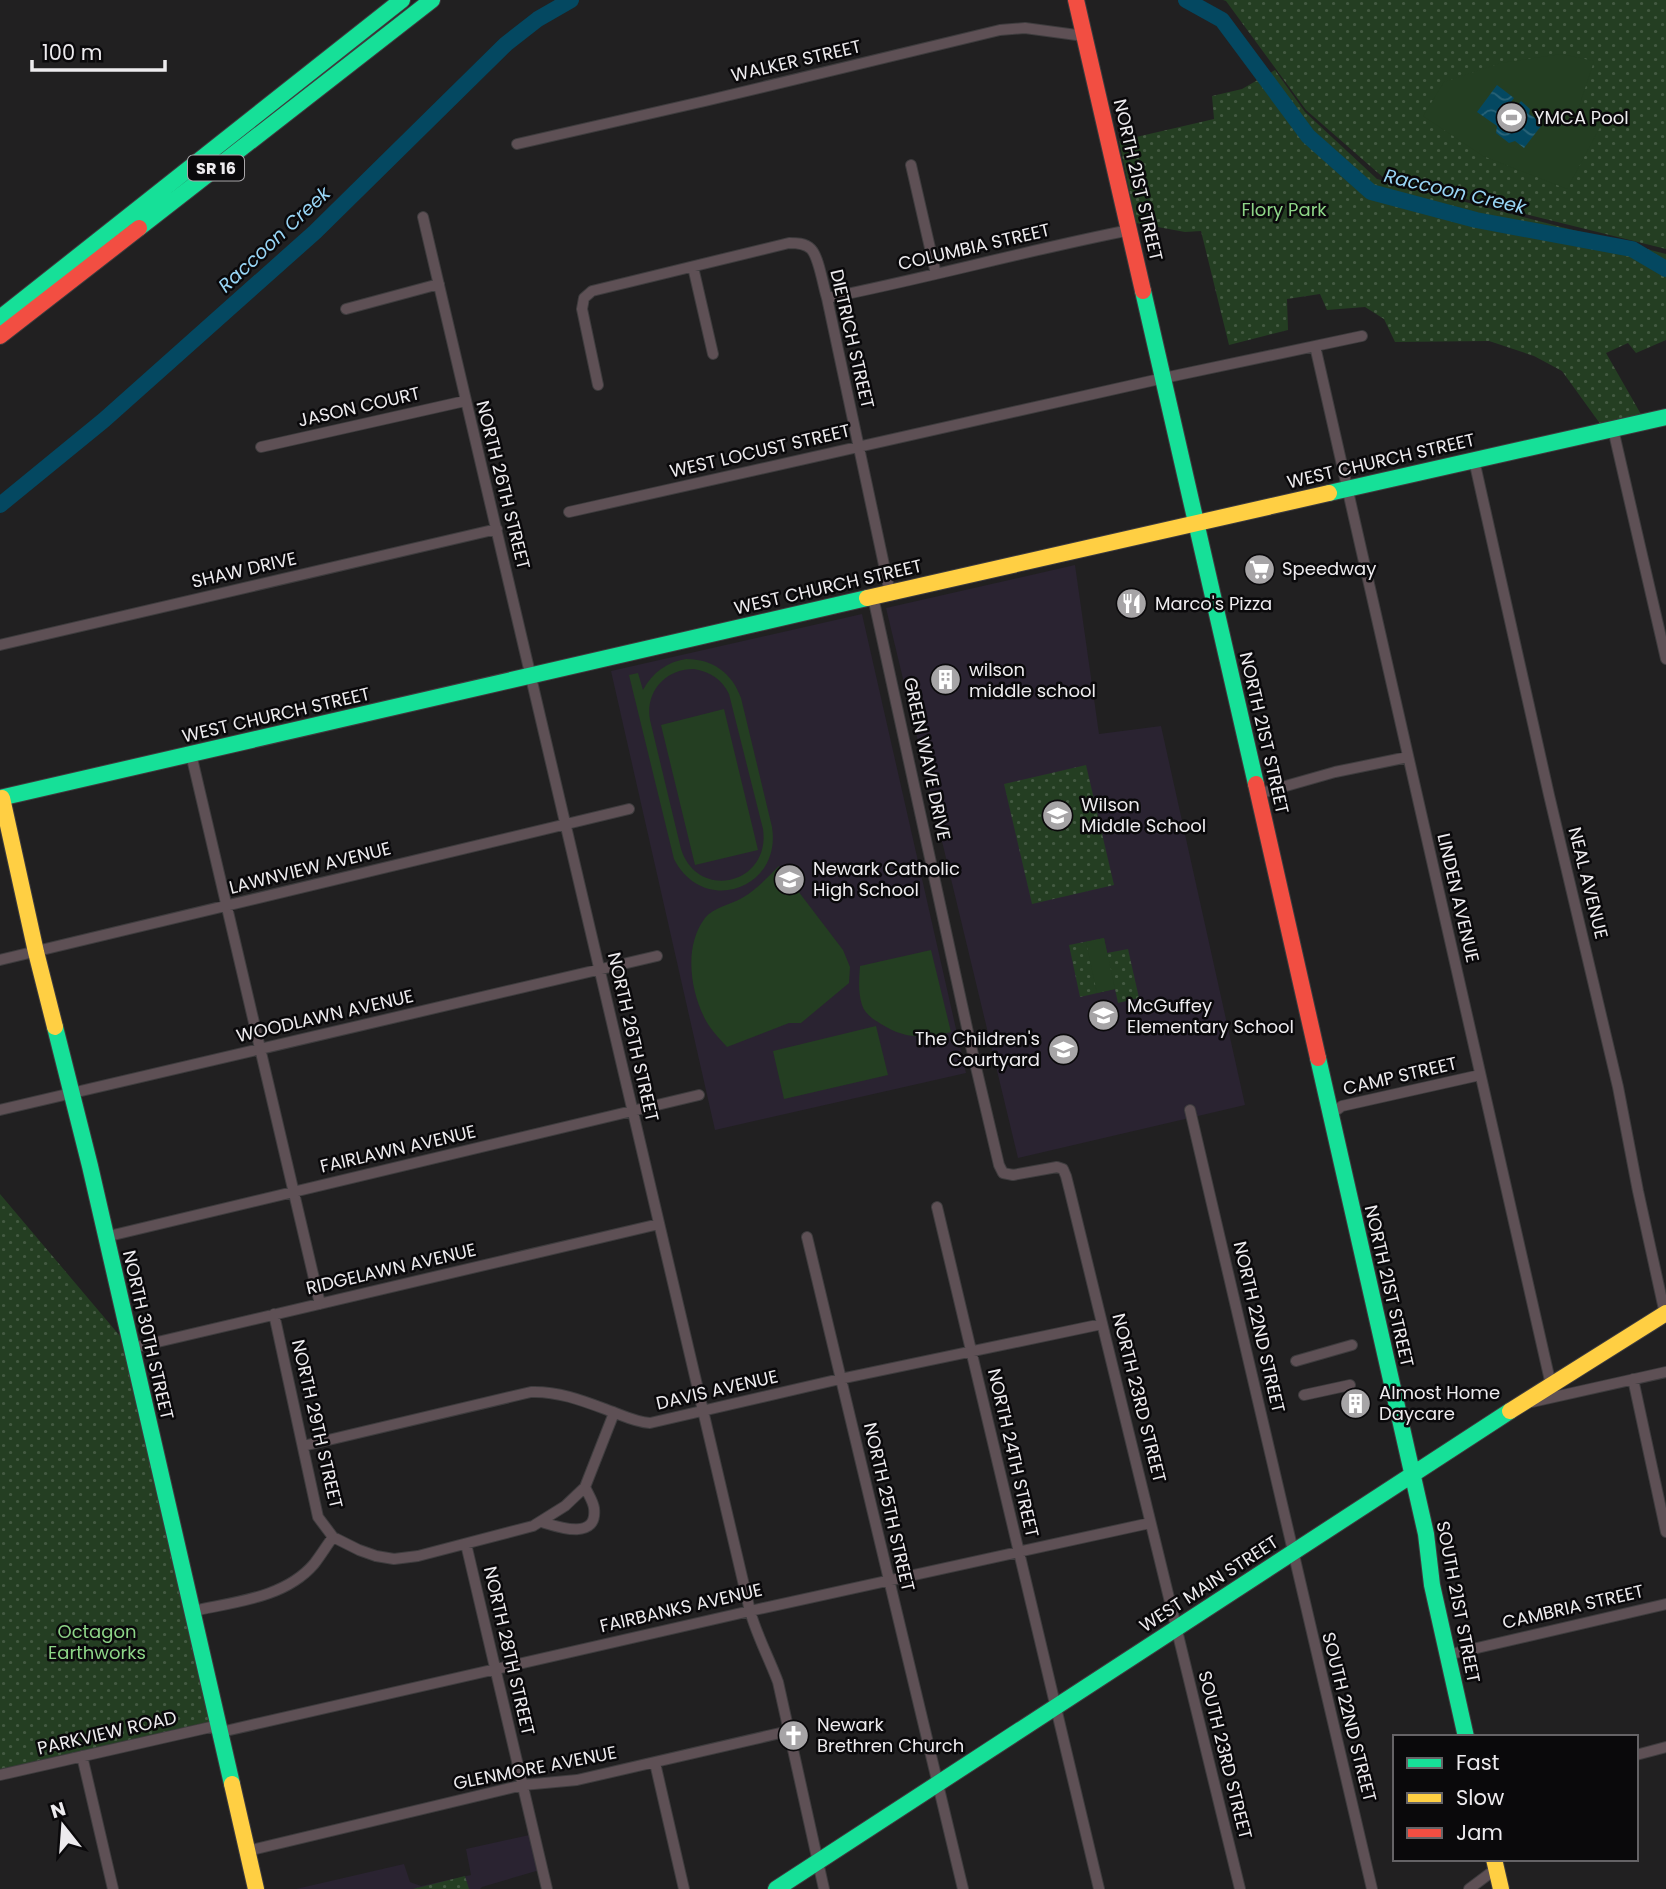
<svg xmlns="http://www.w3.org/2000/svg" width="1666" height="1889" viewBox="0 0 1666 1889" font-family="Poppins,sans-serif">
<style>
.education{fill:#2a2331}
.green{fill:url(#green-dots)}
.pitch{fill:#243e22;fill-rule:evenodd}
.water{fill:url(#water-waves)}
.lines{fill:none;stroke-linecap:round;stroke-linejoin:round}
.river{stroke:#044861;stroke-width:16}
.street-casing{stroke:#3e3c3e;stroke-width:12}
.fast-casing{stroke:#3e3c3e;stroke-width:18}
.slow-casing{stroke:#3e3c3e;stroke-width:18}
.jam-casing{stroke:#3e3c3e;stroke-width:18}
.street{stroke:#5e5055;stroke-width:10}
.fast{stroke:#16e098;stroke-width:16}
.slow{stroke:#ffcf43;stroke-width:16}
.jam{stroke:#f24e42;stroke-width:16}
.labels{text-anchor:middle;stroke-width:5;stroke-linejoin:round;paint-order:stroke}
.shield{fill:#0a090b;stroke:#a9a7aa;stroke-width:2}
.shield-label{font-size:16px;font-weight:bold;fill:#edebee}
.street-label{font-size:18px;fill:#edebee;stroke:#0a090b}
.poi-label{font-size:18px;fill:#edebee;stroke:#0a090b;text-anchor:start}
.park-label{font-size:18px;fill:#8dd487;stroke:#0a090b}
.water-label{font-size:19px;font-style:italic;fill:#98d5f5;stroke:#0a090b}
</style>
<defs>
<pattern id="green-dots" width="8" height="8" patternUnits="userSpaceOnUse" patternTransform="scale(1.75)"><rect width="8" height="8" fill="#243e22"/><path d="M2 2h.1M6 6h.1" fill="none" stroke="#445a42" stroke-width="1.8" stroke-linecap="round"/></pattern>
<pattern id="water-waves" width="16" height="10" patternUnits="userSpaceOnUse" patternTransform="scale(1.75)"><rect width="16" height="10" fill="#044861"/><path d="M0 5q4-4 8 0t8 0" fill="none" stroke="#296378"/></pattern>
</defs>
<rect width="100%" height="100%" fill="#212021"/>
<path class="education" d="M1075 565 1099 734 1161 726 1245 1105 1018 1158 886 608Z
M862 614 966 1073 715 1130 611 671Z
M534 1834 543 1869 482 1887 480 1889H296L404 1864 410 1882 421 1886 471 1875 466 1849Z"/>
<path class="green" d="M1223 0H1666V249L1385 179 1306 110 1226 1Z
M1275 70 1305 112 1377 179 1666 254V340L1636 353 1628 343 1606 353 1642 416 1601 425 1562 371 1534 356 1489 341 1395 342 1384 319 1365 307 1327 310 1320 294 1287 299 1288 330 1229 345 1201 231 1185 232 1136 223 1119 141 1214 119 1212 96 1242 89Z
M1086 765 1114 885 1032 904 1004 784Z
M1104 938 1107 953 1128 949 1139 998 1118 1003 1115 989 1080 997 1069 945Z
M0 1194 131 1349 214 1721 0 1772Z
M465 1876 469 1889H413Z"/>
<path class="pitch" d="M1561 54 1594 61 1579 107 1605 118 1567 189 1483 156 1423 116 1444 82 1501 63Z
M686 659C713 659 732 673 741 698L772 827C782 890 703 916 674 859L629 675 638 673 643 690C653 672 667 662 686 659ZM694 669C710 672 722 679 729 694L763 829C771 884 698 902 681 849L650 720C645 692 665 669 694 669Z
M724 709 758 850 695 865 661 725Z
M779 866 843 950 850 967 849 983 801 1023H789L727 1047C719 1038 709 1028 704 1017 690 988 684 946 705 918 714 907 730 905 742 898 756 890 768 877 779 866Z
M1104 938 1115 989 1097 993 1086 942Z
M931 950 951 1032C924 1039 905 1039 881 1024 873 1019 865 1014 862 1005 858 992 859 979 860 966Z
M876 1026 888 1075 784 1099 773 1051Z"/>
<path class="water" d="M1497 85 1514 98 1508 106 1510 108 1517 106 1521 101 1530 109 1529 114 1541 122V126L1524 148 1515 141 1509 143 1496 133 1497 126 1477 112Z"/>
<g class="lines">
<path class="river" d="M1186 0 1222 20 1308 136 1371 192 1476 220 1632 249 1666 269
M0 505 104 420 315 232 506 44 538 19 571 0"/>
<defs>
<path id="street" d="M517 144 705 101 1000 30 1025 28 1084 36
M911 165 936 274
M423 217 750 1611C757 1636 769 1658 778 1682L824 1889
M693 267 713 354
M827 298C928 278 1028 250 1130 230
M346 309 439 284
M1315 346 1551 1385
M598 385 582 309 584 298 592 291 789 243C796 243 805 243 811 249 819 257 823 286 827 298L890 593
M1613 429 1666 659
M261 447 465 401
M1474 460 1549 795 1618 1087 1638 1191 1665 1314
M569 512 1164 378 1362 336
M873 597 971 1046 999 1165 1003 1173 1013 1175 1057 1167 1063 1169 1066 1176C1126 1413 1182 1651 1240 1889
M0 645 497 529
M191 754 320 1304
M1258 794 1335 772 1408 757
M0 960 629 809
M0 1110 657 956
M1190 1110 1372 1889
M1330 1115 1342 1106 1480 1075
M937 1207 1099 1889
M105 1237 699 1095
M807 1237 963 1889
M274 1314 318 1517 333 1537 359 1550 376 1556 394 1559 418 1556 533 1526 565 1506 585 1487 614 1413
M132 1348 659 1224
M1296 1361 1352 1345
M1633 1379 1666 1532
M1304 1395 1350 1385
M1532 1402 1666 1372
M303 1446 531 1392C560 1391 586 1402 613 1412 626 1417 636 1422 650 1423L840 1379 1102 1324
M542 1522C558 1527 598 1541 594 1508 593 1501 588 1494 585 1487
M466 1544 547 1889
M193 1611C234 1602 285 1598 314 1564 321 1555 327 1545 333 1537
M1447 1655 1666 1604
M1636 1755 1666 1747
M82 1756 113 1889
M655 1763 684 1889
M0 1775 211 1727 221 1732 750 1611 1150 1523
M247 1851 523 1785 577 1780 789 1731
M1469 1889 1497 1868"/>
<path id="fast" d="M139 228 432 0
M1143 291 1256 784
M0 318 402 0
M1329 493 1666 417
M0 798 867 598
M55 1027 90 1166 232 1784
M1318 1058 1426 1534 1432 1585 1466 1737
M776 1889 1510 1411"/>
<path id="slow" d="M867 598 1329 493
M2 798 36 952 55 1027
M1510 1411 1666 1313
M232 1784 256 1889
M1494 1859 1501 1889"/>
<path id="jam" d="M1076 0 1143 291
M0 336 139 228
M1256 784 1318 1058"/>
</defs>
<use href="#street" class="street-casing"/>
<use href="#fast" class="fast-casing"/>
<use href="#slow" class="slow-casing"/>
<use href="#jam" class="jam-casing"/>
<use href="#street" class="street"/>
<use href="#fast" class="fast"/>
<use href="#slow" class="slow"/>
<use href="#jam" class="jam"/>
</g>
<defs>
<symbol id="stadium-disc" viewBox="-11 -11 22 22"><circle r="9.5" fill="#a6a4a6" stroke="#0a090b"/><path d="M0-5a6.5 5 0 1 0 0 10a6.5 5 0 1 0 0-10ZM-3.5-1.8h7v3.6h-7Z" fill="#fff"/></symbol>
<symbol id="supermarket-disc" viewBox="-11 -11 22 22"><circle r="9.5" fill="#a6a4a6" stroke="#0a090b"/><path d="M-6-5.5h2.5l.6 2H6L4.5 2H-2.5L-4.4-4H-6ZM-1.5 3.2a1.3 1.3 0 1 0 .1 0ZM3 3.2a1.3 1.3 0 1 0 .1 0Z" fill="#fff"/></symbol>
<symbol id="restaurant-disc" viewBox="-11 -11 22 22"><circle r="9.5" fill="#a6a4a6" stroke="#0a090b"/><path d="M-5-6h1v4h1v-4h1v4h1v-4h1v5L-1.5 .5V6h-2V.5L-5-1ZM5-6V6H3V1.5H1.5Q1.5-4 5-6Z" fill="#fff"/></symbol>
<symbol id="building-disc" viewBox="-11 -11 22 22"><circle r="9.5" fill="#a6a4a6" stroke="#0a090b"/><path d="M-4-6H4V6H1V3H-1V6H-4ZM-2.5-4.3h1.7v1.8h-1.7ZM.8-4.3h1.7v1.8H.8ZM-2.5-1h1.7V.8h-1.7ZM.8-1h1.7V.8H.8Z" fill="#fff"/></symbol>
<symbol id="school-disc" viewBox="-11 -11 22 22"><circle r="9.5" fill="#a6a4a6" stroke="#0a090b"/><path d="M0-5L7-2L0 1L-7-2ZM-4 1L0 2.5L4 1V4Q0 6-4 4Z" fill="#fff"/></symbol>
<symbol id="church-disc" viewBox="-11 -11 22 22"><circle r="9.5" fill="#a6a4a6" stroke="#0a090b"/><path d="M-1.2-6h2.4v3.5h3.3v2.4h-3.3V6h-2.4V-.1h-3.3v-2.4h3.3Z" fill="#fff"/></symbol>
</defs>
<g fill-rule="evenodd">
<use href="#stadium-disc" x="1494" y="100" width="35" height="35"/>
<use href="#supermarket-disc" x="1242" y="552" width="35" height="35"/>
<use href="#restaurant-disc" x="1114" y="586" width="35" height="35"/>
<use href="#building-disc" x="928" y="662" width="35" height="35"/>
<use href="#school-disc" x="1040" y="798" width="35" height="35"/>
<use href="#school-disc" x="772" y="862" width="35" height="35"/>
<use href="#school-disc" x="1086" y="998" width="35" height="35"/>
<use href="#school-disc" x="1046" y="1032" width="35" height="35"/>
<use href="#building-disc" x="1338" y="1386" width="35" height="35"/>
<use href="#church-disc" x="776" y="1718" width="35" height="35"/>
</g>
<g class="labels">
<rect class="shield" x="188" y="155.5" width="56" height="25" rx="5"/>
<g class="shield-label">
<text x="216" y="174">SR 16</text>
</g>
<g class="street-label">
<text transform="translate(796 61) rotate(-13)" y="6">WALKER STREET</text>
<text transform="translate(1138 180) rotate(77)" y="6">NORTH 21ST STREET</text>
<text transform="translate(974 247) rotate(-13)" y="6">COLUMBIA STREET</text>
<text transform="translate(852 339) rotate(77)" y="6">DIETRICH STREET</text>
<text transform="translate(359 407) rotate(-13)" y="6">JASON COURT</text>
<text transform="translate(760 451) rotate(-13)" y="6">WEST LOCUST STREET</text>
<text transform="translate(1381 461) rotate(-13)" y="6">WEST CHURCH STREET</text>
<text transform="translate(503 485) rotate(76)" y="6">NORTH 26TH STREET</text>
<text transform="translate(244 570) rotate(-13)" y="6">SHAW DRIVE</text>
<text transform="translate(828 587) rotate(-13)" y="6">WEST CHURCH STREET</text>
<text transform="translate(276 715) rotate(-13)" y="6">WEST CHURCH STREET</text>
<text transform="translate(1264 733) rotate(77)" y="6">NORTH 21ST STREET</text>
<text transform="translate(927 759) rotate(78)" y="6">GREEN WAVE DRIVE</text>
<text transform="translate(310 868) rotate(-14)" y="6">LAWNVIEW AVENUE</text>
<text transform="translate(1588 883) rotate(76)" y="6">NEAL AVENUE</text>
<text transform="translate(1458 898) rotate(77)" y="6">LINDEN AVENUE</text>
<text transform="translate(325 1016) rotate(-13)" y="6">WOODLAWN AVENUE</text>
<text transform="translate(633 1037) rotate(77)" y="6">NORTH 26TH STREET</text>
<text transform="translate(1400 1076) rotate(-13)" y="6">CAMP STREET</text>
<text transform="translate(398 1149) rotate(-13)" y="6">FAIRLAWN AVENUE</text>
<text transform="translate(391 1269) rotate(-13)" y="6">RIDGELAWN AVENUE</text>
<text transform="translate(1389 1286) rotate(77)" y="6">NORTH 21ST STREET</text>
<text transform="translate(1259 1327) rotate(77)" y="6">NORTH 22ND STREET</text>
<text transform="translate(148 1335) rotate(77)" y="6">NORTH 30TH STREET</text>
<text transform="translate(717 1390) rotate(-13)" y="6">DAVIS AVENUE</text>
<text transform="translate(1139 1398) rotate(76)" y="6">NORTH 23RD STREET</text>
<text transform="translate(317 1424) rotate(77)" y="6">NORTH 29TH STREET</text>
<text transform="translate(1013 1453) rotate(77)" y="6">NORTH 24TH STREET</text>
<text transform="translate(889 1507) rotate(77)" y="6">NORTH 25TH STREET</text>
<text transform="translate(1209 1584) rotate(-33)" y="6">WEST MAIN STREET</text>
<text transform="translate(1458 1602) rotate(79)" y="6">SOUTH 21ST STREET</text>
<text transform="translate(1573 1607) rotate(-13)" y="6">CAMBRIA STREET</text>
<text transform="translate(681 1608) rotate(-13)" y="6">FAIRBANKS AVENUE</text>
<text transform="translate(509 1651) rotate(77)" y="6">NORTH 28TH STREET</text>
<text transform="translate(1349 1717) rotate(76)" y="6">SOUTH 22ND STREET</text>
<text transform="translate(107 1733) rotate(-13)" y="6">PARKVIEW ROAD</text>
<text transform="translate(1225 1755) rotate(76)" y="6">SOUTH 23RD STREET</text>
<text transform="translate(535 1768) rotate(-11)" y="6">GLENMORE AVENUE</text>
</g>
<g class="poi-label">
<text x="1534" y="124">YMCA Pool</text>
<text x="1282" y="575">Speedway</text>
<text x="1155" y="610">Marco's Pizza</text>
<text x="969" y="676">wilson<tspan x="969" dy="21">middle school</tspan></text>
<text x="1081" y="811">Wilson<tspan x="1081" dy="21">Middle School</tspan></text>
<text x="813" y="875">Newark Catholic<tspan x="813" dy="21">High School</tspan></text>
<text x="1127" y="1012">McGuffey<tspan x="1127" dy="21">Elementary School</tspan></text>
<text x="1040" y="1045" text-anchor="end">The Children's<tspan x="1040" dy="21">Courtyard</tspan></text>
<text x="1379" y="1399">Almost Home<tspan x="1379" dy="21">Daycare</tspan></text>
<text x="817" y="1731">Newark<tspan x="817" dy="21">Brethren Church</tspan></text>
</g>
<g class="park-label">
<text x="1284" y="216">Flory Park</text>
<text x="97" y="1638">Octagon<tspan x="97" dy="21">Earthworks</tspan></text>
</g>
<g class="water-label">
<text transform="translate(1455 191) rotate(13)" y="7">Raccoon Creek</text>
<text transform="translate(274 239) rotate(-43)" y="7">Raccoon Creek</text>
</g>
</g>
<rect x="1393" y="1735" width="245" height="126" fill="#0a090b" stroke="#656366" stroke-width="2"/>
<rect x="1407" y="1758" width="35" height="10" fill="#16e098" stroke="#656366" stroke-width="2"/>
<text x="1456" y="1770" font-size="21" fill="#edebee">Fast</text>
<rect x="1407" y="1793" width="35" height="10" fill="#ffcf43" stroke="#656366" stroke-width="2"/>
<text x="1456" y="1805" font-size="21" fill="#edebee">Slow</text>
<rect x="1407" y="1828" width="35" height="10" fill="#f24e42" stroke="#656366" stroke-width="2"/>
<text x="1456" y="1840" font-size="21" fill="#edebee">Jam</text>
<g transform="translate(63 1826) rotate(343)" stroke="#0a090b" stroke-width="5" paint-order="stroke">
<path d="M0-5L12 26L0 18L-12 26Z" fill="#edebee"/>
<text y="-10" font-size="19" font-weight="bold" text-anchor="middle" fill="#edebee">N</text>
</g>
<path d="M32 60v10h133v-10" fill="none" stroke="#edebee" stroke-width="3.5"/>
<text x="42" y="60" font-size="21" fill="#edebee" stroke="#0a090b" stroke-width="5" paint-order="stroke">100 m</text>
</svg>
